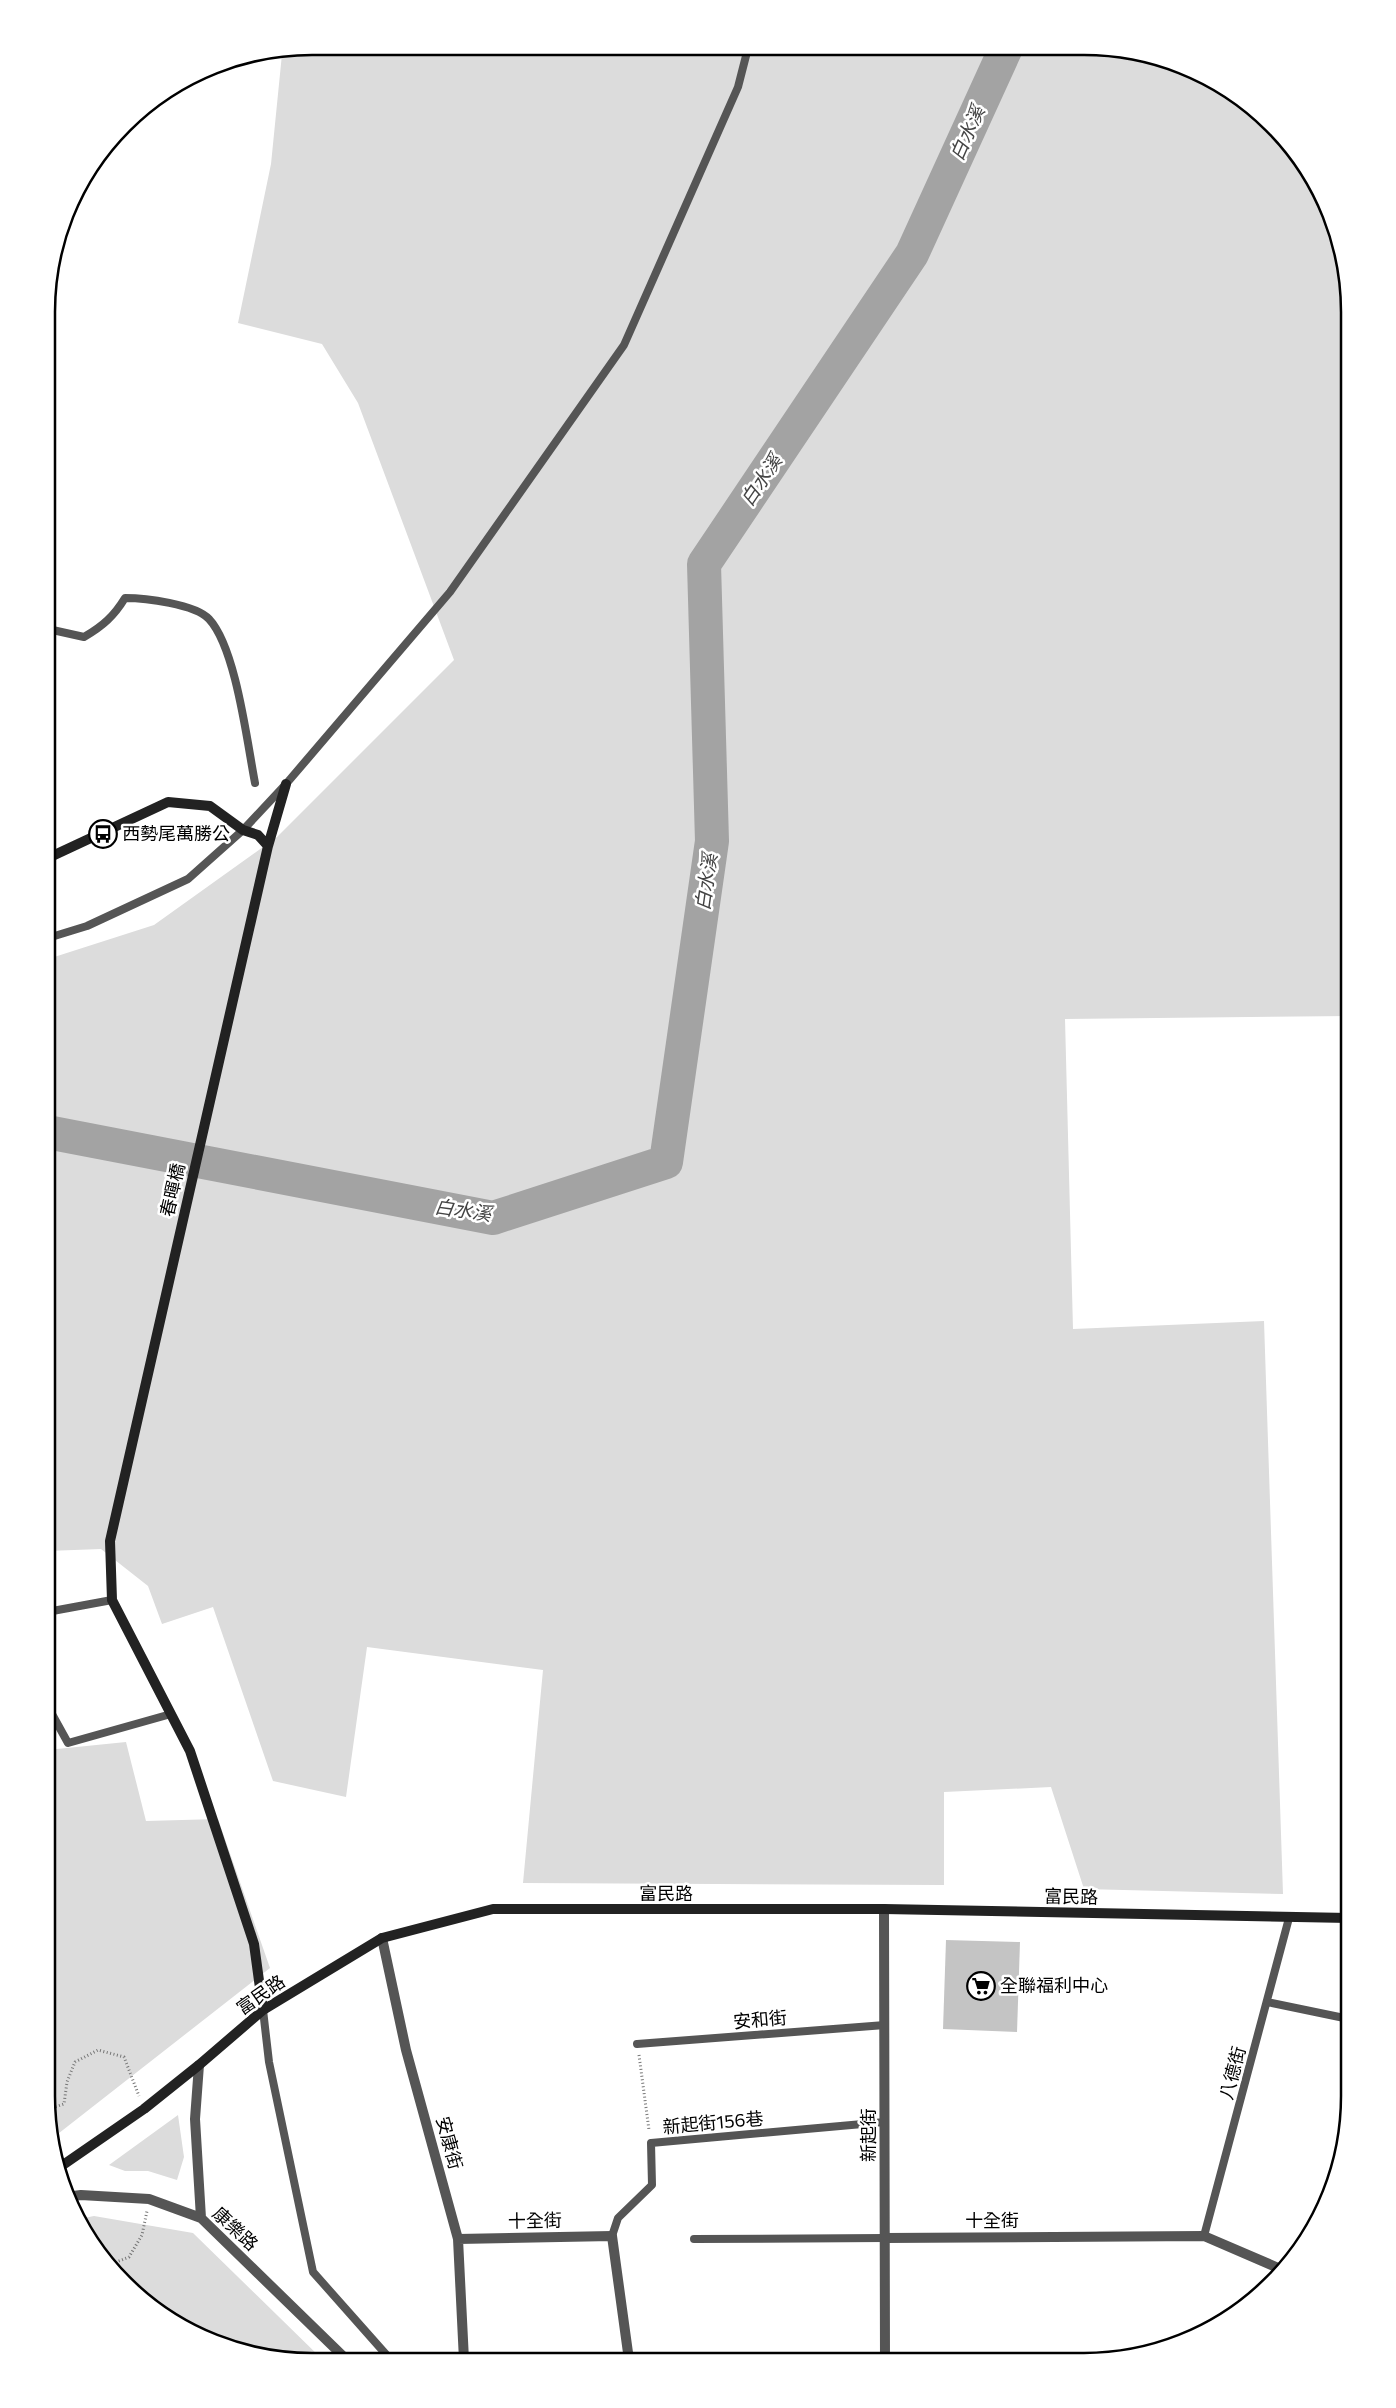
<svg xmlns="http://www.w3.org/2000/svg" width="1396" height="2408" viewBox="0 0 1396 2408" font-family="Commissioner,'Noto Sans TC',sans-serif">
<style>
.green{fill:#dcdcdc}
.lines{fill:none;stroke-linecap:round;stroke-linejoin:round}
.river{stroke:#a3a3a3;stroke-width:34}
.building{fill:#c4c4c4}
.path{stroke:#777;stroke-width:3;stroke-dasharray:1 2.5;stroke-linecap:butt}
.lane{stroke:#555;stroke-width:8}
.street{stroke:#555;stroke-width:10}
.secondary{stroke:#222;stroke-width:10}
.labels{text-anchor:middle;stroke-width:5;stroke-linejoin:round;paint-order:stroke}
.poi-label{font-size:18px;fill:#000;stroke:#fff;text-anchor:start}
.street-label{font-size:18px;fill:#000;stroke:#fff}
.water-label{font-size:19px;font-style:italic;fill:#444;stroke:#fff}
.rim{fill:none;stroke:#000;stroke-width:2.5}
</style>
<rect width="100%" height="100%" fill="#fff"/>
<path class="green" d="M312 46 1119 49 1186 67 1246 101 1295 151 1330 211 1350 312V1016L1065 1019 1073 1329 1264 1321 1283 1894 1084 1889 1051 1787 944 1792V1885L523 1883 543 1670 367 1647 346 1797 273 1781 213 1607 162 1624 148 1586 101 1549 47 1551 48 959 154 925 277 837 454 660 358 403 322 344 238 323 271 164 282 54 284 52Z
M126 1742 146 1821 218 1819 270 1968 54 2137 46 2096 47 1750Z
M178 2115 184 2157 177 2180 148 2171H125L109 2165Z
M94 2216 193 2233 323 2360H278L211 2342 151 2307 101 2258 79 2219Z"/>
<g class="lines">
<path class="river" d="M47 1132 493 1218 666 1162 712 841 704 564 912 254 1006 48"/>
</g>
<path class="building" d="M946 1940 1020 1942 1017 2032 943 2029Z"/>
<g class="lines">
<path class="path" d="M639 2055 649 2130
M49 2109 64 2104 67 2082 75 2062 98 2050 124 2057 139 2096
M109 2265 129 2257 142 2235 147 2211"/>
<path class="lane" d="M48 629 84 637C103 626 114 616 125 598 145 598 195 604 209 619 236 648 247 742 255 783
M48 938 87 926 188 879 243 830 286 784 450 592 624 345 738 87 748 48
M47 1612 112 1600
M47 1705 68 1743 171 1714
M1267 2002 1349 2019
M263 2010 269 2062 313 2272 391 2360
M637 2044 885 2025
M612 2236 618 2218 652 2185 651 2143 885 2122
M1204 2236 1289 1918
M694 2239 885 2238"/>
<path class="street" d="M884 1909 885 2361
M382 1938 406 2050 458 2239 464 2360
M199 2065 195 2119 201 2218
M66 2197 81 2195 149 2199 201 2218 347 2360
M885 2238 1204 2236 1283 2270
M458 2239 612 2236 629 2360"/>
<path class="secondary" d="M48 858 168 802 210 806 243 830 258 835 268 846
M263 2010 254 1944 190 1751 112 1600 110 1541 268 846 286 784
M60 2167 144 2109 199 2065 263 2010 382 1938 493 1909H884L1349 1918"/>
</g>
<defs>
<symbol id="bus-ring" viewBox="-11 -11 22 22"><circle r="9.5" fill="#fff" stroke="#000" stroke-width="1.5"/><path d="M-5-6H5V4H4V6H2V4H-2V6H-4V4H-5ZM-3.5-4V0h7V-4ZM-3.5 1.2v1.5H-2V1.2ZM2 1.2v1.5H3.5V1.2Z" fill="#000"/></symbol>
<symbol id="supermarket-ring" viewBox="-11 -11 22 22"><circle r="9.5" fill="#fff" stroke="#000" stroke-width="1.5"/><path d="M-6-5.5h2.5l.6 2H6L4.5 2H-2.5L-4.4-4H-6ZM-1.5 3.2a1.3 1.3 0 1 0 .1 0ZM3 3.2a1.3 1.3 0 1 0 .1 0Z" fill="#000"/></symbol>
</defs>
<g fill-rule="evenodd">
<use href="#bus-ring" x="87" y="818" width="32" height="32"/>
<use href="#supermarket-ring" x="965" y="1970" width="32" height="32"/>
</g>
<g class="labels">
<g class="poi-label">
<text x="122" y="840">西勢尾萬勝公</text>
<text x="1000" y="1992">全聯福利中心</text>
</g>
<g class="street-label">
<text transform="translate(173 1190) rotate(-77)" y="6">春暉橋</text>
<text x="666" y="1900">富民路</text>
<text transform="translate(1071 1897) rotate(1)" y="6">富民路</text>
<text transform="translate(261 1995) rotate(-35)" y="6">富民路</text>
<text transform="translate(760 2020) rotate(-5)" y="6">安和街</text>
<text transform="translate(1233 2073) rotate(-75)" y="6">八德街</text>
<text transform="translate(713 2123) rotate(-5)" y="6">新起街156巷</text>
<text transform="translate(869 2135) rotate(-90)" y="6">新起街</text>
<text transform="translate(449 2143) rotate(75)" y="6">安康街</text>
<text transform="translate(535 2221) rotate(-1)" y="6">十全街</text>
<text x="992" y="2227">十全街</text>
<text transform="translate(235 2229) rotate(43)" y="6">康樂路</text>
</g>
<g class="water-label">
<text transform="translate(967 133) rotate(-66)" y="7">白水溪</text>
<text transform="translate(761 480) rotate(-56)" y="7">白水溪</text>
<text transform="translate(706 882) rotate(-82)" y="7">白水溪</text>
<text transform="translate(463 1210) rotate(8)" y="7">白水溪</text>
</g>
</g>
<path d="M0 0H1396V2408H0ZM312 55H1084A257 257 0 0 1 1341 312V2096A257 257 0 0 1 1084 2353H312A257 257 0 0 1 55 2096V312A257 257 0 0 1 312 55Z" fill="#fff" fill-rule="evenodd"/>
<path class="rim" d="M312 55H1084A257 257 0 0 1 1341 312V2096A257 257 0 0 1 1084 2353H312A257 257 0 0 1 55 2096V312A257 257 0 0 1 312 55Z"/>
</svg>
